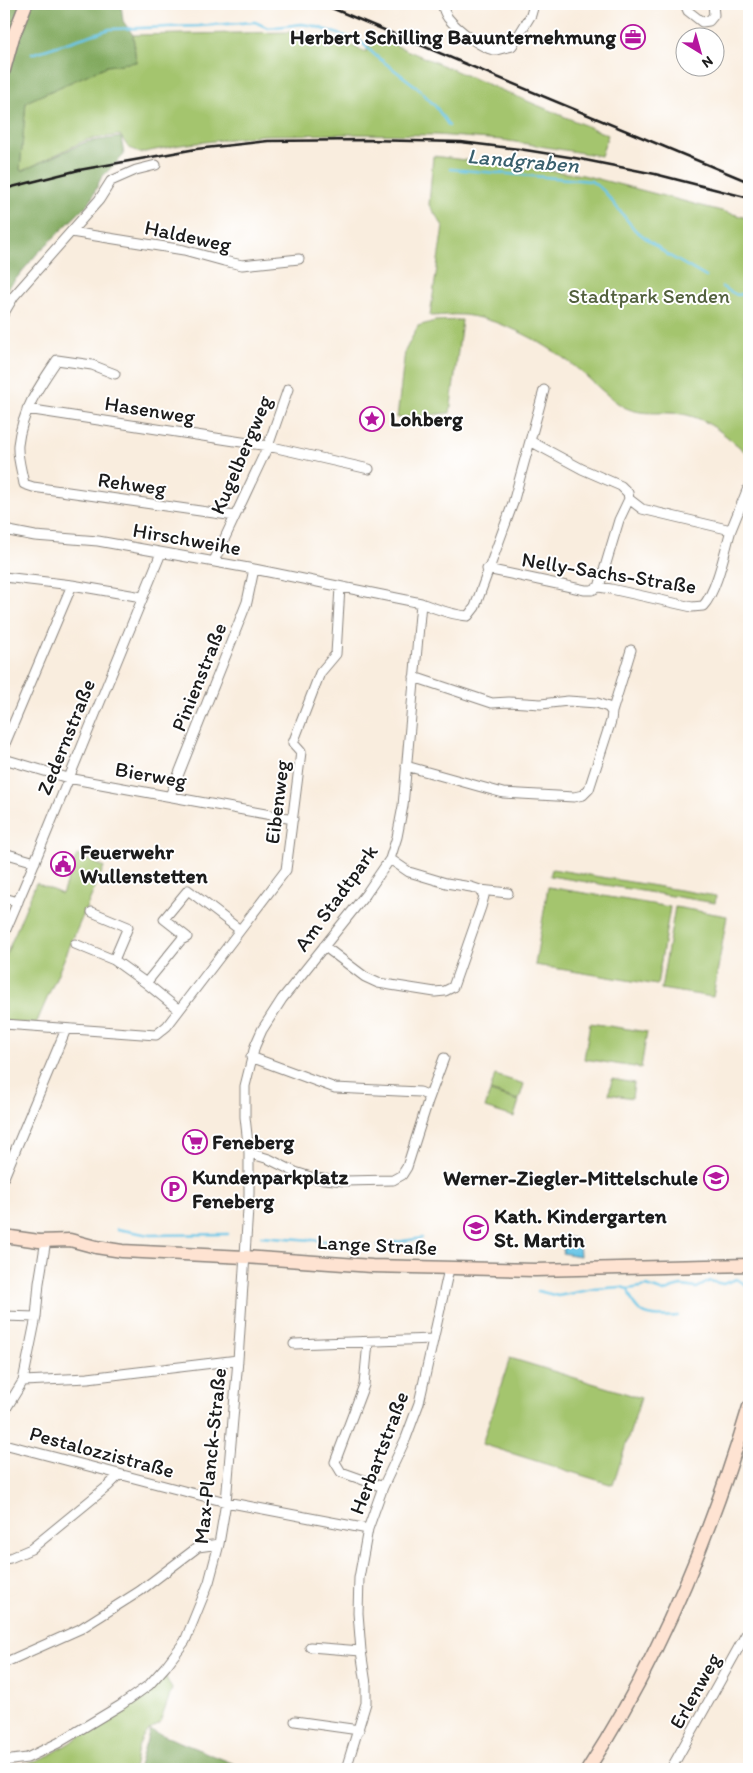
<svg xmlns="http://www.w3.org/2000/svg" width="753" height="1773" viewBox="0 0 753 1773" font-family="Itim,sans-serif">
<style>
.green{fill:#a4c56e;stroke:#607045}
.forest{fill:#83aa61;stroke:#50633e}
.water{fill:#68c5e6;stroke:#427081}
.lines{fill:none;stroke-linecap:round;stroke-linejoin:round}
.stream{stroke:#68c5e6;stroke-width:2.5}
.street-casing{stroke:#8a847d;stroke-width:11}
.secondary-casing{stroke:#8a847d;stroke-width:15}
.street{stroke:#fff;stroke-width:9}
.secondary{stroke:#fee3d2;stroke-width:12}
.rail{stroke:#1c1c1c;stroke-width:2.5}
.labels{text-anchor:middle;stroke-width:4;stroke-linejoin:round;paint-order:stroke}
.poi-label{font-size:21px;font-weight:bold;fill:#1c1c1c;stroke:#fff;text-anchor:start}
.street-label{font-size:21px;fill:#1c1c1c;stroke:#fff}
.park-label{font-size:21px;fill:#52603d;stroke:#fff}
.water-label{font-size:22px;font-style:italic;fill:#3a606d;stroke:#fff}
</style>
<rect width="100%" height="100%" fill="#fff"/>
<filter id="ink" filterUnits="userSpaceOnUse"><feTurbulence type="fractalNoise" baseFrequency=".02" numOctaves="2"/><feDisplacementMap in="SourceGraphic" scale="10" xChannelSelector="R" yChannelSelector="G"/><feConvolveMatrix kernelMatrix="1 2 1 2 8 2 1 2 1" color-interpolation-filters="sRGB"/></filter>
<filter id="wash" filterUnits="userSpaceOnUse"><feTurbulence type="fractalNoise" baseFrequency=".0096" numOctaves="4" result="noise"/><feDisplacementMap in="SourceGraphic" scale="20" xChannelSelector="R" yChannelSelector="G"/><feGaussianBlur stdDeviation="1.12" result="paint"/><feColorMatrix in="noise" values="0 0 0 0 0 0 0 0 0 0 0 0 0 0 0 0 0 1.4 0 .05"/><feComposite in="paint" operator="in"/></filter>
<g filter="url(#wash)">
<rect width="100%" height="100%" fill="#f9edde"/>
<path class="green" d="M292 32 345 43 366 52 373 36 608 135 601 156 503 140 436 135 354 134 264 135 180 145 140 153 128 147 120 135 86 140 22 171 20 170 26 102 107 66 136 62 133 35Z
M433 156 583 175 737 215 749 219V455C729 439 709 418 682 414 664 411 643 416 626 408 614 403 590 379 579 370 548 344 504 320 464 315 453 314 440 316 430 316L443 226 429 205Z
M462 320 450 413 397 418 405 351 418 326 435 321Z
M77 855 104 867 36 1024 4 1023V960L36 883 62 894Z
M552 869 716 896 715 903 550 876Z
M548 887 670 907 657 985 535 965Z
M675 907 727 916 713 997 661 989Z
M590 1023 647 1032 641 1068 584 1059Z
M495 1075 524 1084 519 1100 490 1091Z
M612 1079 634 1083 632 1098 609 1094Z
M490 1092 519 1101 514 1117 485 1108Z
M510 1358 641 1398 613 1485 482 1444Z
M165 1677 172 1689 160 1723C137 1735 139 1746 134 1769H4V1768L30 1763 50 1755 136 1702Z"/>
<path class="forest" d="M4 4H121L123 21 133 35 136 62 107 66 26 102 20 170 22 171 86 142 121 137 124 155 101 178 90 202 36 255 4 293Z
M150 1730 247 1769H138Z"/>
<path class="water" d="M568 1237 579 1240 580 1256 562 1253Z"/>
<g class="lines">
<path class="stream" d="M32 54 110 29 199 26 255 22 268 28 302 24 314 26 360 41 376 56 417 87 436 107 449 126
M450 169 591 181 603 190 635 230 668 255 706 277
M722 287 737 295 749 293
M117 1229 150 1235 228 1234
M261 1236 351 1243
M378 1245 422 1238
M628 1289 647 1286 664 1292 673 1288 681 1286 697 1288 710 1281 723 1284 737 1279 749 1287
M538 1291 558 1296 594 1289 621 1287 628 1289C635 1318 652 1318 678 1316"/>
</g>
</g>
<g filter="url(#ink)">
<g class="lines">
<defs>
<path id="street" d="M442 4C443 8 445 14 448 18 456 28 483 50 496 50 501 49 507 47 512 46L531 15 533 8 531 4
M685 4 688 11 702 22 709 21 714 15 713 4
M71 232 184 250 224 261 242 265 299 259
M4 313 14 296 99 200 111 181 136 170 156 165
M115 374 92 365 57 360C38 388 22 411 18 445 17 457 22 472 24 484L33 487 235 516
M27 409 268 446 369 469
M4 530 35 536 98 541 254 569 421 603 403 806 397 837 390 859 366 894 282 999 262 1030 255 1046 245 1086V1117L249 1153V1194L238 1360 226 1502 219 1544 209 1582 185 1641 166 1666 149 1685 121 1705 58 1743 27 1758 4 1761
M731 530 748 488
M214 561 268 446 288 389
M487 569 585 590H592L599 587 611 589 692 607 703 606C717 591 725 550 731 530L642 509 629 499 628 493 621 486 582 469 530 441
M4 577 72 585 142 597
M599 587 619 520 629 499
M421 603C436 609 452 615 468 616L475 607 513 503 544 390
M612 712 631 650
M4 746 72 585
M4 759 68 778 293 819
M406 766 503 793 574 797 583 795 589 789 611 721 612 712 608 707 597 703 568 701 541 704 509 702 492 703 414 677
M170 796 247 602 254 569
M4 853 35 862
M480 890 508 893
M4 898 18 902
M92 912 128 927 114 960
M4 934 33 866 161 553
M75 944 114 960 146 983
M324 946 365 977 378 983 435 992 445 991 453 987 481 907 484 896 480 890 471 887 446 883 409 872 390 859
M179 1010 146 983 181 940 187 937 164 919 188 890 240 930
M4 1024 156 1035 167 1026 286 870 301 752 293 743 320 673 336 654 340 587
M428 1101 444 1058
M249 1153 269 1159 295 1172 314 1178 345 1181 393 1180 402 1175 407 1167 428 1101 427 1095 420 1092 335 1088 251 1057
M4 1177 66 1029
M4 1316 36 1317
M368 1342 364 1385 335 1462 341 1472 383 1487
M294 1344 433 1339
M23 1381 88 1378 238 1360
M4 1412 23 1381 36 1317 39 1283 46 1240
M4 1444 226 1502 368 1529
M4 1559 10 1558 31 1549 108 1486 119 1475
M310 1647 361 1651
M4 1663 80 1629 140 1591 198 1547 219 1544
M295 1721 359 1730
M346 1769 366 1703V1684L361 1651 358 1613 359 1578 368 1529 383 1487 406 1438 419 1403 449 1269
M671 1769 749 1629"/>
<path id="secondary" d="M4 70 13 37 26 4
M4 1236 39 1241 70 1240 96 1247 122 1251 245 1257 372 1266 535 1270 749 1265
M588 1769C660 1658 711 1534 749 1407"/>
</defs>
<use href="#street" class="street-casing"/>
<use href="#secondary" class="secondary-casing"/>
<use href="#street" class="street"/>
<use href="#secondary" class="secondary"/>
<path class="rail" d="M322 4 749 182
M4 189 79 170 196 149 268 141 365 140 461 142 519 149 575 158 655 174 749 198"/>
</g>
</g>
<defs>
<symbol id="office-ring" viewBox="-11 -11 22 22"><circle r="9.5" fill="#fff" stroke="#b5179e" stroke-width="1.5"/><path d="M-6-3h4V-5.5h4V-3h4V5H-6ZM-1-4.5V-3h2v-1.5ZM-6 0V1H6V0Z" fill="#b5179e"/></symbol>
<symbol id="sight-ring" viewBox="-11 -11 22 22"><circle r="9.5" fill="#fff" stroke="#b5179e" stroke-width="1.5"/><path d="M0-6L1.8-2.2L6-1.7L2.9 1.2L3.7 5.4L0 3.3L-3.7 5.4L-2.9 1.2L-6-1.7L-1.8-2.2Z" fill="#b5179e"/></symbol>
<symbol id="civic-ring" viewBox="-11 -11 22 22"><circle r="9.5" fill="#fff" stroke="#b5179e" stroke-width="1.5"/><path d="M-.6-6.5H3V-4.5H.6V-3L4-1V1h2V6H-6V1h2V-1L-.6-3ZM-1.2 2.5V6h2.4V2.5Z" fill="#b5179e"/></symbol>
<symbol id="supermarket-ring" viewBox="-11 -11 22 22"><circle r="9.5" fill="#fff" stroke="#b5179e" stroke-width="1.5"/><path d="M-6-5.5h2.5l.6 2H6L4.5 2H-2.5L-4.4-4H-6ZM-1.5 3.2a1.3 1.3 0 1 0 .1 0ZM3 3.2a1.3 1.3 0 1 0 .1 0Z" fill="#b5179e"/></symbol>
<symbol id="school-ring" viewBox="-11 -11 22 22"><circle r="9.5" fill="#fff" stroke="#b5179e" stroke-width="1.5"/><path d="M0-5L7-2L0 1L-7-2ZM-4 1L0 2.5L4 1V4Q0 6-4 4Z" fill="#b5179e"/></symbol>
<symbol id="parking-ring" viewBox="-11 -11 22 22"><circle r="9.5" fill="#fff" stroke="#b5179e" stroke-width="1.5"/><path d="M-3.5-5.5H1a3.5 3.5 0 0 1 0 7H-1V5.5H-3.5ZM-1-3.4V-.6H.8a1.4 1.4 0 0 0 0-2.8Z" fill="#b5179e"/></symbol>
</defs>
<g fill-rule="evenodd">
<use href="#office-ring" x="619" y="23" width="28" height="28"/>
<use href="#sight-ring" x="358" y="405" width="28" height="28"/>
<use href="#civic-ring" x="49" y="850" width="28" height="28"/>
<use href="#supermarket-ring" x="181" y="1128" width="28" height="28"/>
<use href="#school-ring" x="702" y="1164" width="28" height="28"/>
<use href="#parking-ring" x="160" y="1175" width="28" height="28"/>
<use href="#school-ring" x="462" y="1214" width="28" height="28"/>
</g>
<g class="labels">
<g class="poi-label">
<text x="616" y="44" text-anchor="end">Herbert Schilling Bauunternehmung</text>
<text x="390" y="426">Lohberg</text>
<text x="80" y="859">Feuerwehr<tspan x="80" dy="24">Wullenstetten</tspan></text>
<text x="212" y="1149">Feneberg</text>
<text x="192" y="1184">Kundenparkplatz<tspan x="192" dy="24">Feneberg</tspan></text>
<text x="698" y="1185" text-anchor="end">Werner-Ziegler-Mittelschule</text>
<text x="494" y="1223">Kath. Kindergarten<tspan x="494" dy="24">St. Martin</tspan></text>
</g>
<g class="street-label">
<text transform="translate(188 236) rotate(12)" y="7">Haldeweg</text>
<text transform="translate(150 410) rotate(9)" y="7">Hasenweg</text>
<text transform="translate(241 455) rotate(-67)" y="7">Kugelbergweg</text>
<text transform="translate(132 484) rotate(8)" y="7">Rehweg</text>
<text transform="translate(187 539) rotate(10)" y="7">Hirschweihe</text>
<text transform="translate(609 573) rotate(9)" y="7">Nelly-Sachs-Straße</text>
<text transform="translate(199 677) rotate(-68)" y="7">Pinienstraße</text>
<text transform="translate(66 737) rotate(-68)" y="7">Zedernstraße</text>
<text transform="translate(151 775) rotate(10)" y="7">Bierweg</text>
<text transform="translate(277 802) rotate(-83)" y="7">Eibenweg</text>
<text transform="translate(336 898) rotate(-54)" y="7">Am Stadtpark</text>
<text transform="translate(377 1245) rotate(3)" y="7">Lange Straße</text>
<text transform="translate(102 1452) rotate(15)" y="7">Pestalozzistraße</text>
<text transform="translate(379 1453) rotate(-69)" y="7">Herbartstraße</text>
<text transform="translate(210 1456) rotate(-84)" y="7">Max-Planck-Straße</text>
<text transform="translate(695 1691) rotate(-61)" y="7">Erlenweg</text>
</g>
<g class="park-label">
<text x="649" y="303">Stadtpark Senden</text>
</g>
<g class="water-label">
<text transform="translate(523 160) rotate(5)" y="8">Landgraben</text>
</g>
</g>
<rect width="753" height="1773" fill="none" stroke="#fff" stroke-width="20"/>
<g transform="translate(700 52) rotate(143)"><circle r="24" fill="#ffffff" stroke="#a4a4a4"/>
<path d="M0-4L9 19L0 12L-9 19Z" fill="#b5179e"/>
<text y="-8" font-size="14" font-weight="bold" text-anchor="middle" fill="#1c1c1c">N</text>
</g>
</svg>
